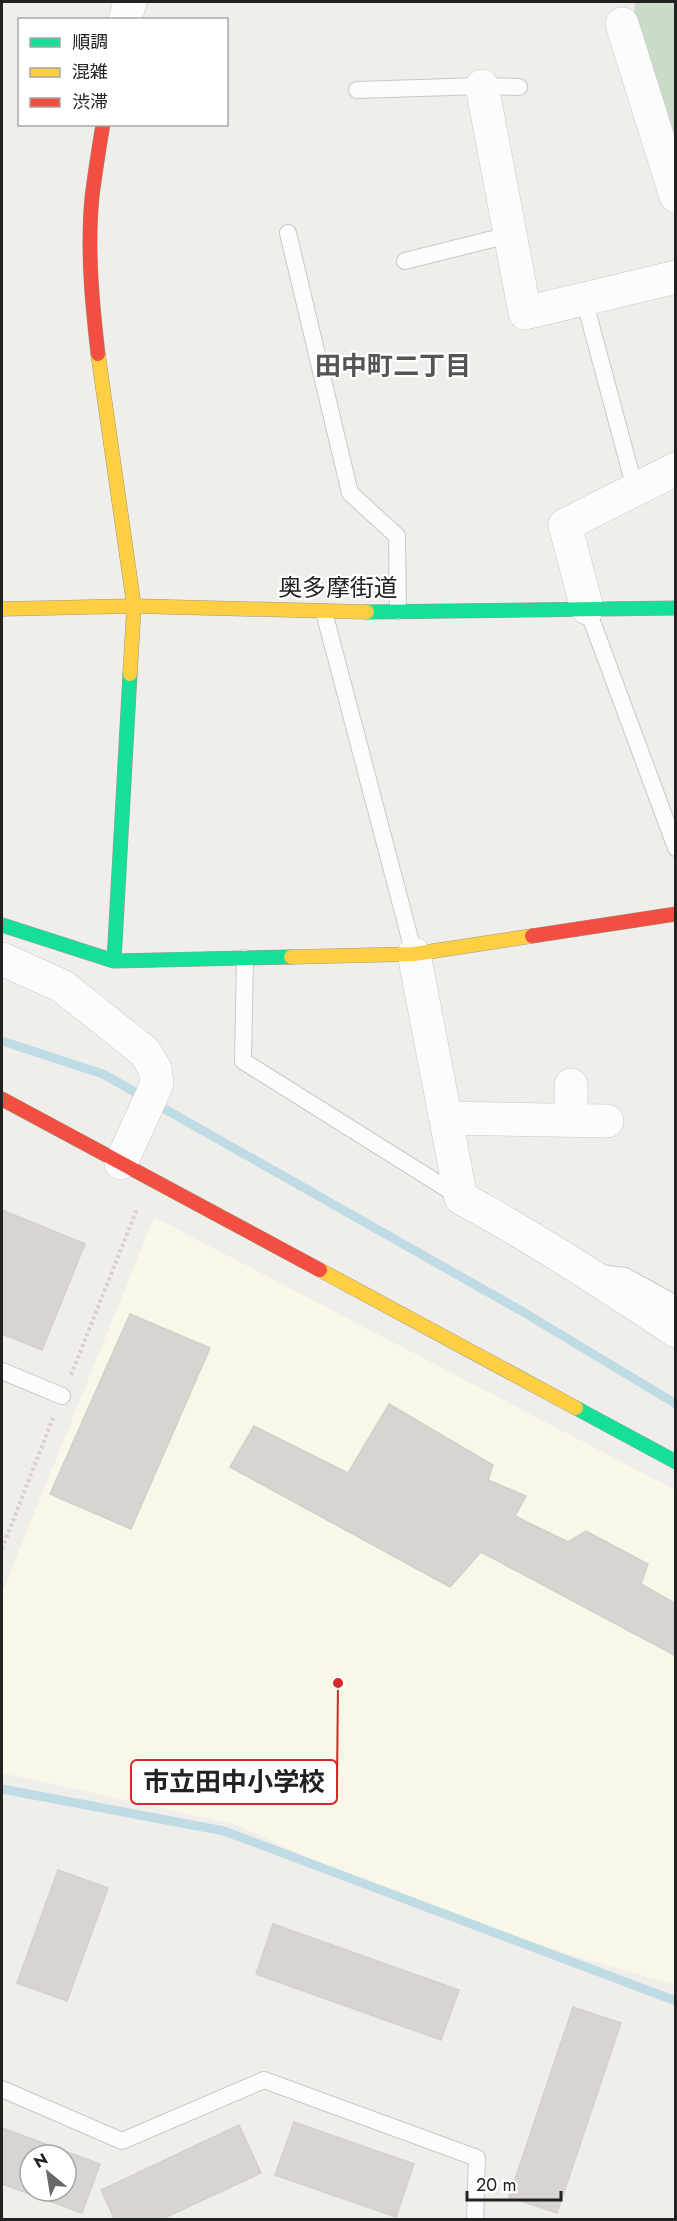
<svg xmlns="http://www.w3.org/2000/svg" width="677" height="2221" viewBox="0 0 677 2221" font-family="Jost,'Noto Sans JP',sans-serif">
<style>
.education{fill:#f8f7e8}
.cemetery{fill:#cadbca}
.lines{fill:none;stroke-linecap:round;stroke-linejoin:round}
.stream{stroke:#bfdbe3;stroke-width:9}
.building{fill:#d7d4d2;stroke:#d3d0cc;stroke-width:1.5;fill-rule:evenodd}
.lane-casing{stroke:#c9c8c7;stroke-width:18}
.street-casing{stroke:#c9c8c7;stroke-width:34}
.fast-casing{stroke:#999a82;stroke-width:15}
.slow-casing{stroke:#999a82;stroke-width:15}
.jam-casing{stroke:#999a82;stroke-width:15}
.path{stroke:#dccecd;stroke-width:4;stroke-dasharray:3 3;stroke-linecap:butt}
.lane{stroke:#fdfcfc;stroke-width:16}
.street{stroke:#fdfcfc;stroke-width:33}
.fast{stroke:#16e098;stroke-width:14}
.slow{stroke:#ffcf43;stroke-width:14}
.jam{stroke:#f24e42;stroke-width:14}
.labels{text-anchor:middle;stroke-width:4.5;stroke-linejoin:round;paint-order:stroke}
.street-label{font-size:24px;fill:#222;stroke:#fff}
.neighbourhood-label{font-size:26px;font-weight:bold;fill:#555;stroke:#fff}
.leader{fill:none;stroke:#d62828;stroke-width:2}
.callout-dot{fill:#d62828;stroke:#fff;stroke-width:2}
.callout{fill:#fff;stroke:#d62828;stroke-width:2}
.callout-label{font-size:26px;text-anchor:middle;font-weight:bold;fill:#222}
</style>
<rect width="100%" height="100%" fill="#f0eeeb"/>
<path class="education" d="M154 1217 675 1490V1985L439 1916 234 1824 2 1773V1593Z"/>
<path class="cemetery" d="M635 2H675V150L634 12Z"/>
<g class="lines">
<path class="stream" d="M2 1041 103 1074 525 1313 676 1404
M2 1789 224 1831 676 2001"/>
</g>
<path class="building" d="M2 1210 85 1244 42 1350 2 1334Z
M130 1314 210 1348 131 1529 50 1494Z
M389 1404 493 1465 488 1480 526 1496 515 1516 568 1542 586 1531 648 1564 641 1584 676 1604V1656L481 1552 450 1587 230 1467 254 1426 348 1473Z
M58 1870 108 1888 67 2001 17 1983Z
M273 1924 459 1990 441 2040 256 1974Z
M573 2007 621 2023 557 2213 509 2197Z
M294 2122 414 2164 396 2217 275 2175Z
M239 2125 261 2173 160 2220H115L101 2190Z
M2 2128 100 2164 82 2213 2 2184ZM30 2155H66V2191H30Z"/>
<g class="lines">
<defs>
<path id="lane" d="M357 90 482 86 519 87
M288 233 350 493 397 536 398 611
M405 261 509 235
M584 299 635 489
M587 608 676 848
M324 612 414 954
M245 958 243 1061 460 1197
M600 1273 625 1276 676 1304
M2 1371 62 1396
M2 2089 122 2141 264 2080 477 2158 475 2220"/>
<path id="street" d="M125 20 130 2
M622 24 676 196
M482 86 525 313 676 277
M587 608 565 525 676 469
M414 954 461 1198C535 1238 605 1284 676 1331
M2 959 62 986 145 1052 155 1069 157 1084 121 1163
M571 1085V1120
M446 1118 607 1121"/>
<path id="fast" d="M367 612 676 608
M2 925 114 961 291 957
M114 961 130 674
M576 1408 676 1462"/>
<path id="slow" d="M98 354 134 606 130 674
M2 609 134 606 367 612
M291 957 414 954 532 936
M320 1270 576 1408"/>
<path id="jam" d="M98 354C92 302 87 249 92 197 95 173 99 148 103 124
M532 936 676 914
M2 1099 320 1270"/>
</defs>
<use href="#lane" class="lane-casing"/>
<use href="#street" class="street-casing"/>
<use href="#fast" class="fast-casing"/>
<use href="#slow" class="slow-casing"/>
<use href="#jam" class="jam-casing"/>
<path class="path" d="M71 1375 137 1209
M2 1549 53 1418"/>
<use href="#lane" class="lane"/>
<use href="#street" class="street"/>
<use href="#fast" class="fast"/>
<use href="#slow" class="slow"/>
<use href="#jam" class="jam"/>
</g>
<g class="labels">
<g class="street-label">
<text x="338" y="596">奥多摩街道</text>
</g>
<g class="neighbourhood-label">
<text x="393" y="375">田中町二丁目</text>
</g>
</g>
<path class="leader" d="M338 1683L337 1782"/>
<circle class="callout-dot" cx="338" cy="1683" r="6"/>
<rect class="callout" x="131" y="1760" width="206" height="44" rx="6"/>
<g class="callout-label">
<text x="234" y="1791">市立田中小学校</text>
</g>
<rect width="677" height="2221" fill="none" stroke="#222222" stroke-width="6"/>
<rect x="18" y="18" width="210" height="108" fill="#ffffff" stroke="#a7a7a7" stroke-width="1.5"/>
<rect x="30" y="38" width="30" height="9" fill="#16e098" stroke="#a7a7a7" stroke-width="1.5"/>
<text x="72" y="48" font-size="18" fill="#222222">順調</text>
<rect x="30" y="68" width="30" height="9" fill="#ffcf43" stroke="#a7a7a7" stroke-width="1.5"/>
<text x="72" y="78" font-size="18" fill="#222222">混雑</text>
<rect x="30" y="98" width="30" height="9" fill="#f24e42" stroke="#a7a7a7" stroke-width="1.5"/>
<text x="72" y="108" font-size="18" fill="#222222">渋滞</text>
<g transform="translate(48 2173) rotate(330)"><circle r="28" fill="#ffffff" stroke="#a7a7a7" stroke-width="1.5"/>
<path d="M0-4.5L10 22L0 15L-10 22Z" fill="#6a6968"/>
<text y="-9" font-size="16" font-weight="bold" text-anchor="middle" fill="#222222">N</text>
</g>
<path d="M467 2191v9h94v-9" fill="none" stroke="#222222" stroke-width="3"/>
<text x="476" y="2191" font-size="18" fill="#222222" stroke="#ffffff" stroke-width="4.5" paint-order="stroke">20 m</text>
</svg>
